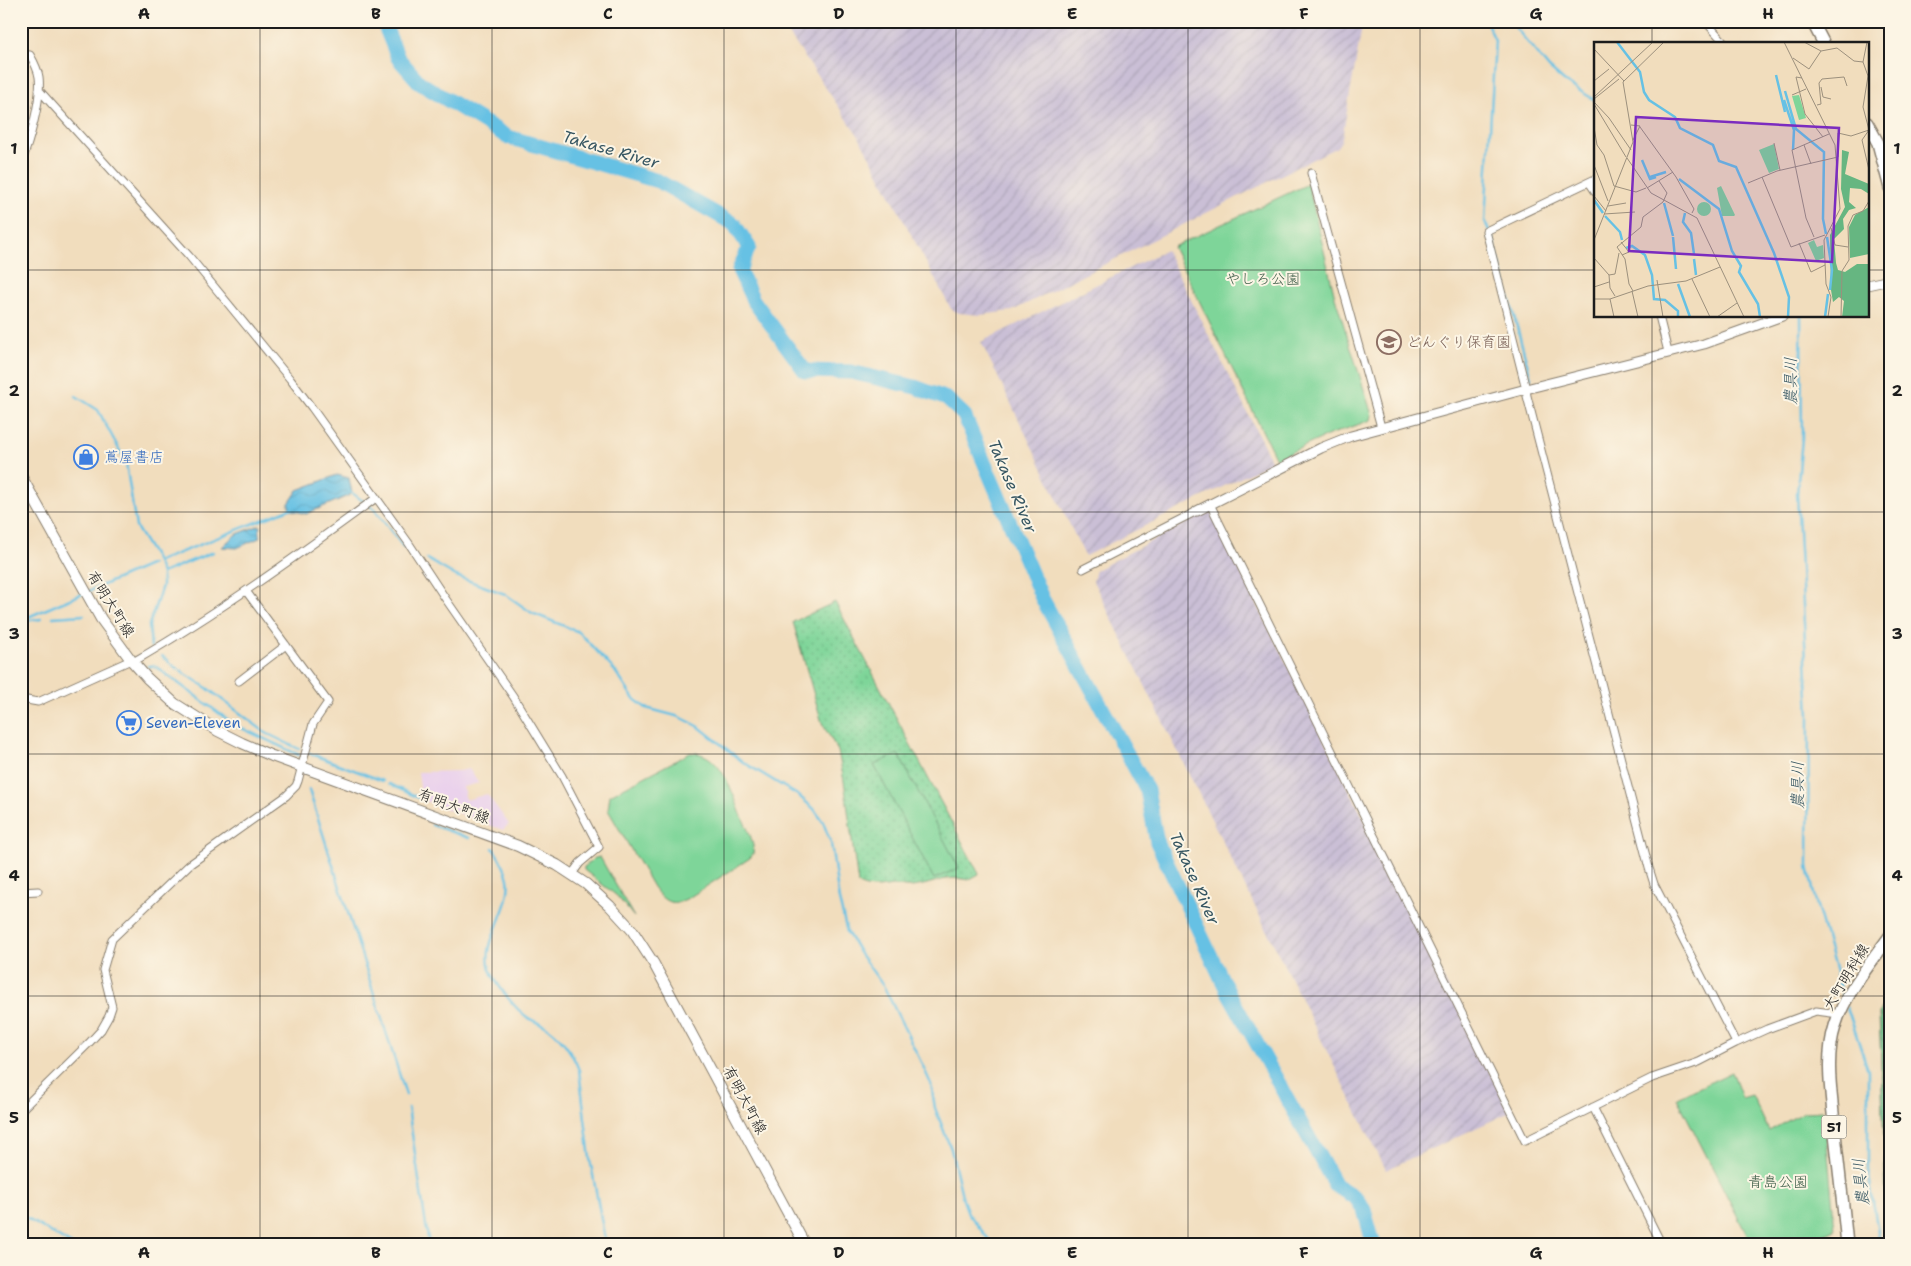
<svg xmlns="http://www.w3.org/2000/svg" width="1911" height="1266" viewBox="0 0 1911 1266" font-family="'Shantell Sans','Klee One',sans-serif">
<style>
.built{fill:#ead1ec}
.industrial{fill:url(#industrial-furrows)}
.grass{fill:url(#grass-dots);stroke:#4d785a}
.forest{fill:url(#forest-crowns);stroke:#41694e}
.green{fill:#7ed599;stroke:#4d785a}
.water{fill:url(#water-waves);stroke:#416e80}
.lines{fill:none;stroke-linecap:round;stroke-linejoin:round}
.stream{stroke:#66c1e4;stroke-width:2.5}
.river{stroke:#66c1e4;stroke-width:15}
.minor-casing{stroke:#867c6c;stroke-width:9}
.tertiary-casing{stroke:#867c6c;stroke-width:11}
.secondary-casing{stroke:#867c6c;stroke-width:12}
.primary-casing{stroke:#867c6c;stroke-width:14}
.minor{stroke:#fff;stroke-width:7}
.tertiary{stroke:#fff;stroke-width:9}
.secondary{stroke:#fff;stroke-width:10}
.primary{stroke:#fff;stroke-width:11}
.grid{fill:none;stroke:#1c1c1c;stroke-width:1;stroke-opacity:0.55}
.labels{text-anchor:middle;stroke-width:4;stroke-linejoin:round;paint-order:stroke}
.shield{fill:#fcf5e5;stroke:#5f5d58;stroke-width:1}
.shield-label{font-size:14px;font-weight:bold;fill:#1c1c1c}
.park-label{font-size:15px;fill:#3e5d48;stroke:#fcf5e5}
.education-label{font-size:15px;fill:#785e54;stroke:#fcf5e5;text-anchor:start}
.shop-label{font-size:15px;fill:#366cbe;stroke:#fcf5e5;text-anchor:start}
.street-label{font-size:15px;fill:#1c1c1c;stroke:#fcf5e5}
.water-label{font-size:16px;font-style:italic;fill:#365662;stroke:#fcf5e5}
.inset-river{fill:none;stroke:#66c1e4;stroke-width:2.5}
.inset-road{fill:none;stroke:#9c907d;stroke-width:1}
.view{fill:#7b2cbf;fill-opacity:0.15;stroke:#7b2cbf;stroke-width:2.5}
.inset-edge{fill:none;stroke:#1c1c1c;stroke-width:2.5}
.neatline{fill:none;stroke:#1c1c1c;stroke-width:2}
.grid-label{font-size:16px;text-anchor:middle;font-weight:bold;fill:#1c1c1c}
</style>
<defs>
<pattern id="industrial-furrows" width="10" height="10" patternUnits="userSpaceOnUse" patternTransform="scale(1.25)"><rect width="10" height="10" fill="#cabfd6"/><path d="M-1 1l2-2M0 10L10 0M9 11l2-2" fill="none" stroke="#ada4b7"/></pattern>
<pattern id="grass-dots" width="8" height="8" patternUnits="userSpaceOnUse" patternTransform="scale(1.25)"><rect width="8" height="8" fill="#7ed599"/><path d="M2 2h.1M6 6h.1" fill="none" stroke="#6cb683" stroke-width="1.8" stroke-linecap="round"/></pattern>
<pattern id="forest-crowns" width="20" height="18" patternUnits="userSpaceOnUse" patternTransform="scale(1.25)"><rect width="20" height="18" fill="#66b681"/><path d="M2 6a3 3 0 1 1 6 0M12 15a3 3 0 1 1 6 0" fill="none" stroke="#539369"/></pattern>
<pattern id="water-waves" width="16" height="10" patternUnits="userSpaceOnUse" patternTransform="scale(1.25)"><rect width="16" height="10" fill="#66c1e4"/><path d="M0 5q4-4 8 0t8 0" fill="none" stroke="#58a5c3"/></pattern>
</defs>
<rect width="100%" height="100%" fill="#fcf5e5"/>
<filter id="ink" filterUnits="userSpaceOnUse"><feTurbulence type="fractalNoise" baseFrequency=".02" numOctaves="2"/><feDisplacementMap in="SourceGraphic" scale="10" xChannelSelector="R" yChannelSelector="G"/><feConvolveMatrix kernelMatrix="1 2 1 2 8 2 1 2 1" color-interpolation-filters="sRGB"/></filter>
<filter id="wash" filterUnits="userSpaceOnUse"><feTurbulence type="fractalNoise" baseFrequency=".0096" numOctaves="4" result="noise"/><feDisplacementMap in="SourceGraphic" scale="20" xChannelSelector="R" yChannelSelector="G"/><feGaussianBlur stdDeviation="1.12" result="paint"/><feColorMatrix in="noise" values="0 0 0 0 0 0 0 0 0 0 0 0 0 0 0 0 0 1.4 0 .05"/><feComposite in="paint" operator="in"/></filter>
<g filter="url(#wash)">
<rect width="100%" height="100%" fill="#f1ddbd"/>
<path class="built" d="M469 769 479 783 463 787 466 800 487 794 509 824 503 830 425 801V799L421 796 418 772 459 771Z"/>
<path class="industrial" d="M780 21H1363L1343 133 1341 141 1337 147 1012 311 980 315 959 313 951 309 858 135Z
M1166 250 1272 462 1085 556 981 342Z
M1207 512 1212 514 1510 1112 1386 1170 1093 581 1096 570Z"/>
<path class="grass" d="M835 602 979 874 968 880C946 874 933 885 911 887 905 888 898 885 892 886 880 888 870 890 858 884L844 781 838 751 822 723 793 622Z"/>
<path class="forest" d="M1890 986V1245H1888L1879 1014Z"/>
<path class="green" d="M1308 184 1335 297 1372 415 1371 420 1329 435 1276 459 1173 247Z
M690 753C721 750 733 795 742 817 747 828 755 842 753 854L750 858 690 897C672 907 665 903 653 887L608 810 610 795Z
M898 754 959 868 934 879 874 765Z
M600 857 634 917 617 896 584 870V867L595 858Z
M1732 1072 1742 1098 1752 1095 1769 1131 1804 1112 1824 1111 1835 1230 1802 1245H1752L1677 1098Z"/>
<path class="water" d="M337 475 349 478 352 493 348 496 306 514 292 510 288 505 298 490Z
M260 525 259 538 237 548 222 547 235 535Z"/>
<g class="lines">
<path class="stream" d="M1486 21 1495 40 1485 222 1493 239 1531 378
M1510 21 1549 68 1565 82 1595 100
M1801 316 1802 438 1797 494 1809 715 1808 866 1815 899 1843 997
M76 396 98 410 121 453 126 463 136 527 155 558 162 573 213 552
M349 492 352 493 374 509 404 548
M427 559 456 576 505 594 532 613 579 632 615 671 633 698 646 708 680 717 698 726 743 762 799 796 814 809 823 822 831 843 839 900 847 932 860 954 884 987 920 1060 931 1084 935 1108 951 1149 963 1200 968 1213 993 1245
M159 561 292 508
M89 591 152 564
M53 617 84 615
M21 620 84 593
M21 621 41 619
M151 647 149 625 162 586V573
M162 656 176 668 207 688 266 733 299 749
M148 666H155L235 725 299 755
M309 753 383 781
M389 784 424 800
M309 790 406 1095
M432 825 469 838
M493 848C499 857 506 869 508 879 513 908 481 941 490 969 495 983 515 1009 527 1017 534 1022 543 1024 551 1030 564 1040 573 1055 579 1070L590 1159 606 1245
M1847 1007 1868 1070V1170L1880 1245
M408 1108 429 1245
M21 1215 72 1245"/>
<path class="river" d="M383 21 398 58 420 83 508 137 658 181 734 224 749 247 739 270 753 300 805 371 851 372 915 387 947 399 964 415 1042 598 1147 790 1157 842 1226 988 1335 1185 1356 1198 1364 1210 1374 1245"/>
</g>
</g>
<g filter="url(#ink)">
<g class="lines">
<defs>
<path id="minor" d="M1705 21 1726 44
M21 54 30 55C34 62 38 70 39 77 42 99 29 143 21 163
M39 90 189 256 290 379 312 408 408 542 445 598 513 696 562 776 599 847 580 863 572 874
M1311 173 1381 427
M1595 179 1486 231 1526 389 1527 396 1649 868 1654 884 1736 1043
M1589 182 1595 191
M1659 316 1668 352
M1210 504 1525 1141 1652 1078 1699 1062 1736 1043 1767 1029 1816 1011 1839 1014
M1083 569 1197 511
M133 662C218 613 297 556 376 498
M239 681 286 645
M21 699 38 702 131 660
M21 892 38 891
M1593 1107 1662 1245
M21 1110 89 1043 101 1030 109 1016 112 1007 103 970 112 939 189 865 286 796 296 786 298 781 313 724 328 702 246 591"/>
<path id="tertiary" d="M1867 285 1890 280
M1197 511 1321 448 1351 436 1526 389 1704 344 1782 316"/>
<path id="secondary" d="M21 476 101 619 131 660 147 678 174 703 218 731 242 743 272 756 518 846 557 865 586 884 610 906 632 930 654 964 805 1245"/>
<path id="primary" d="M1812 21 1824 44
M1867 123 1878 143 1890 188
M1847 1245C1843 1201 1837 1157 1833 1113 1830 1084 1826 1054 1835 1026 1845 993 1870 964 1890 936"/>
</defs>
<use href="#minor" class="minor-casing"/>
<use href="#tertiary" class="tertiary-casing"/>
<use href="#secondary" class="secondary-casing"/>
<use href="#primary" class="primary-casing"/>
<use href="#minor" class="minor"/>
<use href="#tertiary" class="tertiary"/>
<use href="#secondary" class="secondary"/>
<use href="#primary" class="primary"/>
</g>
</g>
<path class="grid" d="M260 21V1245M492 21V1245M724 21V1245M956 21V1245M1188 21V1245M1420 21V1245M1652 21V44M21 270H1595M1867 270H1890M1652 316V1245M21 512H1890M21 754H1890M21 996H1890"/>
<defs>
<symbol id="school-ring" viewBox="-11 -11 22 22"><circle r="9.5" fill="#fcf5e5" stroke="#8d6e63" stroke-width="1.5"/><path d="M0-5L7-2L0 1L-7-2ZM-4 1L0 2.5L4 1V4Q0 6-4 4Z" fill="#8d6e63"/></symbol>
<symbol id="shop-ring" viewBox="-11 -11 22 22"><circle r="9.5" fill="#fcf5e5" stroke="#3f7fe0" stroke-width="1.5"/><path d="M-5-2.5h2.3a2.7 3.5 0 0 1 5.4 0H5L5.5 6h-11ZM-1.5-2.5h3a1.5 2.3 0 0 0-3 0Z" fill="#3f7fe0"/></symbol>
<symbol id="supermarket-ring" viewBox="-11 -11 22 22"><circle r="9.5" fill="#fcf5e5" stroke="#3f7fe0" stroke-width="1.5"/><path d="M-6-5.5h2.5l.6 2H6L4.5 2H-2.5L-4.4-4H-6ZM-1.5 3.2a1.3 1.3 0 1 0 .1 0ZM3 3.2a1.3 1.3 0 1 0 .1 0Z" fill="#3f7fe0"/></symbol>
</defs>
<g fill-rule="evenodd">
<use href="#school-ring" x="1375" y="328" width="28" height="28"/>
<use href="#shop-ring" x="72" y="443" width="28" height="28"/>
<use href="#supermarket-ring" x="115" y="709" width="28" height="28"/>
</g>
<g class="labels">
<rect class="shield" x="1821.5" y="1115.5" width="25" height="23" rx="4"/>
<g class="shield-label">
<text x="1834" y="1132">51</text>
</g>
<g class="park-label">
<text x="1263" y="284">やしろ公園</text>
<text x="1778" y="1187">青島公園</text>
</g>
<g class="education-label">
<text x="1406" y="347">どんぐり保育園</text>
</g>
<g class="shop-label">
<text x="104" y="462">蔦屋書店</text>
<text x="146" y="728">Seven-Eleven</text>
</g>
<g class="street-label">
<text transform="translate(111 604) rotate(58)" y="5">有明大町線</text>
<text transform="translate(454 806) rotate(20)" y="5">有明大町線</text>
<text transform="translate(1846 977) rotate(-59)" y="5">大町明科線</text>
<text transform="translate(745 1100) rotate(62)" y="5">有明大町線</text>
</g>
<g class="water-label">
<text transform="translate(611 149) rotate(16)" y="6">Takase River</text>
<text transform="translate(1790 381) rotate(-90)" y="6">農具川</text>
<text transform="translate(1013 486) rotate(67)" y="6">Takase River</text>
<text transform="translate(1797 785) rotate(-90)" y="6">農具川</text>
<text transform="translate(1195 878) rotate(66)" y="6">Takase River</text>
<text transform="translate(1860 1182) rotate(-96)" y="6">農具川</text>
</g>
</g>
<g transform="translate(1594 42)">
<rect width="275" height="275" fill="#f1ddbd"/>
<path d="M205 53 212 76 205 78 198 54ZM127 144 141 173 140 174H128L123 146Z" fill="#7ed599"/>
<path d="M248 108 255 110 251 132 275 142V152L267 147 256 146 255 160 262 166 255 168 249 177 250 187 240 197 242 221 244 228 251 230 263 222H275V275H248L250 259 245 255 239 260 237 248 236 193 251 165 247 147ZM275 165V212L256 216 255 185 261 173Z" fill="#66b681"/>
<path d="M180 102 185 127 175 131 165 108ZM103 167a7 7 0 1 1 14 0a7 7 0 1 1-14 0ZM220 198 223 205 229 203 230 216 222 219 214 201Z" fill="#7ed599"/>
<path class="inset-river" d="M23 0 46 30 50 50 55 58 81 75 86 86 119 103 125 119 142 125 180 211 195 255 194 275M182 33 191 70M191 49 202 87 230 110 229 177 232 192M190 58 200 88 199 108M48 118 56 137 62 135M56 135 72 130M85 137 125 167 138 209 147 224 145 230 164 262 166 275M0 158 9 171M70 161 79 194M91 171 89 180 97 191 100 212M11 174 26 190 28 198M79 195 82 227M233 195 238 228 236 248M32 206 38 204 51 213 58 233 60 257 71 258 84 269V275M100 217 102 233M84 242 96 275M231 275 234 252"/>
<path class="inset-road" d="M190 0 241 103 246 167 230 198 232 242 237 255 234 275M210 0 227 9 243 6 260 19 269 20M0 7 30 39M199 16 215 27 227 9M208 36 202 35 211 72 229 95M0 39 15 27M227 45 229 55 237 57M198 53 212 47M0 55 59 0M0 57 25 37M0 60 15 76 37 108M0 62 32 115M223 63 227 62 225 41 228 37 250 35 253 44M37 83 46 84 39 98M0 85 3 103 10 113 20 144 42 150 52 146M46 85 82 135 100 167 98 171M275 88 268 98 275 128M180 101 186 128M210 103 217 122M33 116 57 151 103 176 150 275M0 123 14 159M168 135 197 205 231 193M154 141 183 129 244 115V91L257 94 275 88 269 65 274 34 269 20 273 0M53 146 79 130M0 154 12 169M14 164 32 161M10 172 41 170M237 186 241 203 254 205M220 195 212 176 198 108 235 92M0 198 39 100 29 40 70 0M27 200 35 210 28 213M205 201 217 230 231 223M0 216 15 233 16 246 21 254M15 233 21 232 25 211M98 237 116 275M63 238 69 275M0 245 15 240M38 249 44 275M39 249 35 242 31 217 23 205 47 185 49 175 69 160 73 151 65 139M0 257H16L54 244 92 239 126 225M16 257 20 275M123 275 143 261M247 275 248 229 255 218 254 184 259 173 269 169 275 159"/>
<path class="view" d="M42 75 245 86 238 220 35 209Z"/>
<rect width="275" height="275" class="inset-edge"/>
</g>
<rect width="1911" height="1266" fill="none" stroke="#fcf5e5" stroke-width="55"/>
<rect x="28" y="28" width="1856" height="1210" class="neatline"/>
<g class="grid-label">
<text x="144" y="19">A</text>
<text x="376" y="19">B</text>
<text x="608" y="19">C</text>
<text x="839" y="19">D</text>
<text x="1072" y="19">E</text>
<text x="1304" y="19">F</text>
<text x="1536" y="19">G</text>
<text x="1768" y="19">H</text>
<text x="14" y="154">1</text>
<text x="1897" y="154">1</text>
<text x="14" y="396">2</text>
<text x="1897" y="396">2</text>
<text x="14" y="639">3</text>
<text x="1897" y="639">3</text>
<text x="14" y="881">4</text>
<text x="1897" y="881">4</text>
<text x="14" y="1123">5</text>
<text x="1897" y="1123">5</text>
<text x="144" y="1258">A</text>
<text x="376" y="1258">B</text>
<text x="608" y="1258">C</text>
<text x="839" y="1258">D</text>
<text x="1072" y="1258">E</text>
<text x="1304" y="1258">F</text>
<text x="1536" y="1258">G</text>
<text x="1768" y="1258">H</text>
</g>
</svg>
